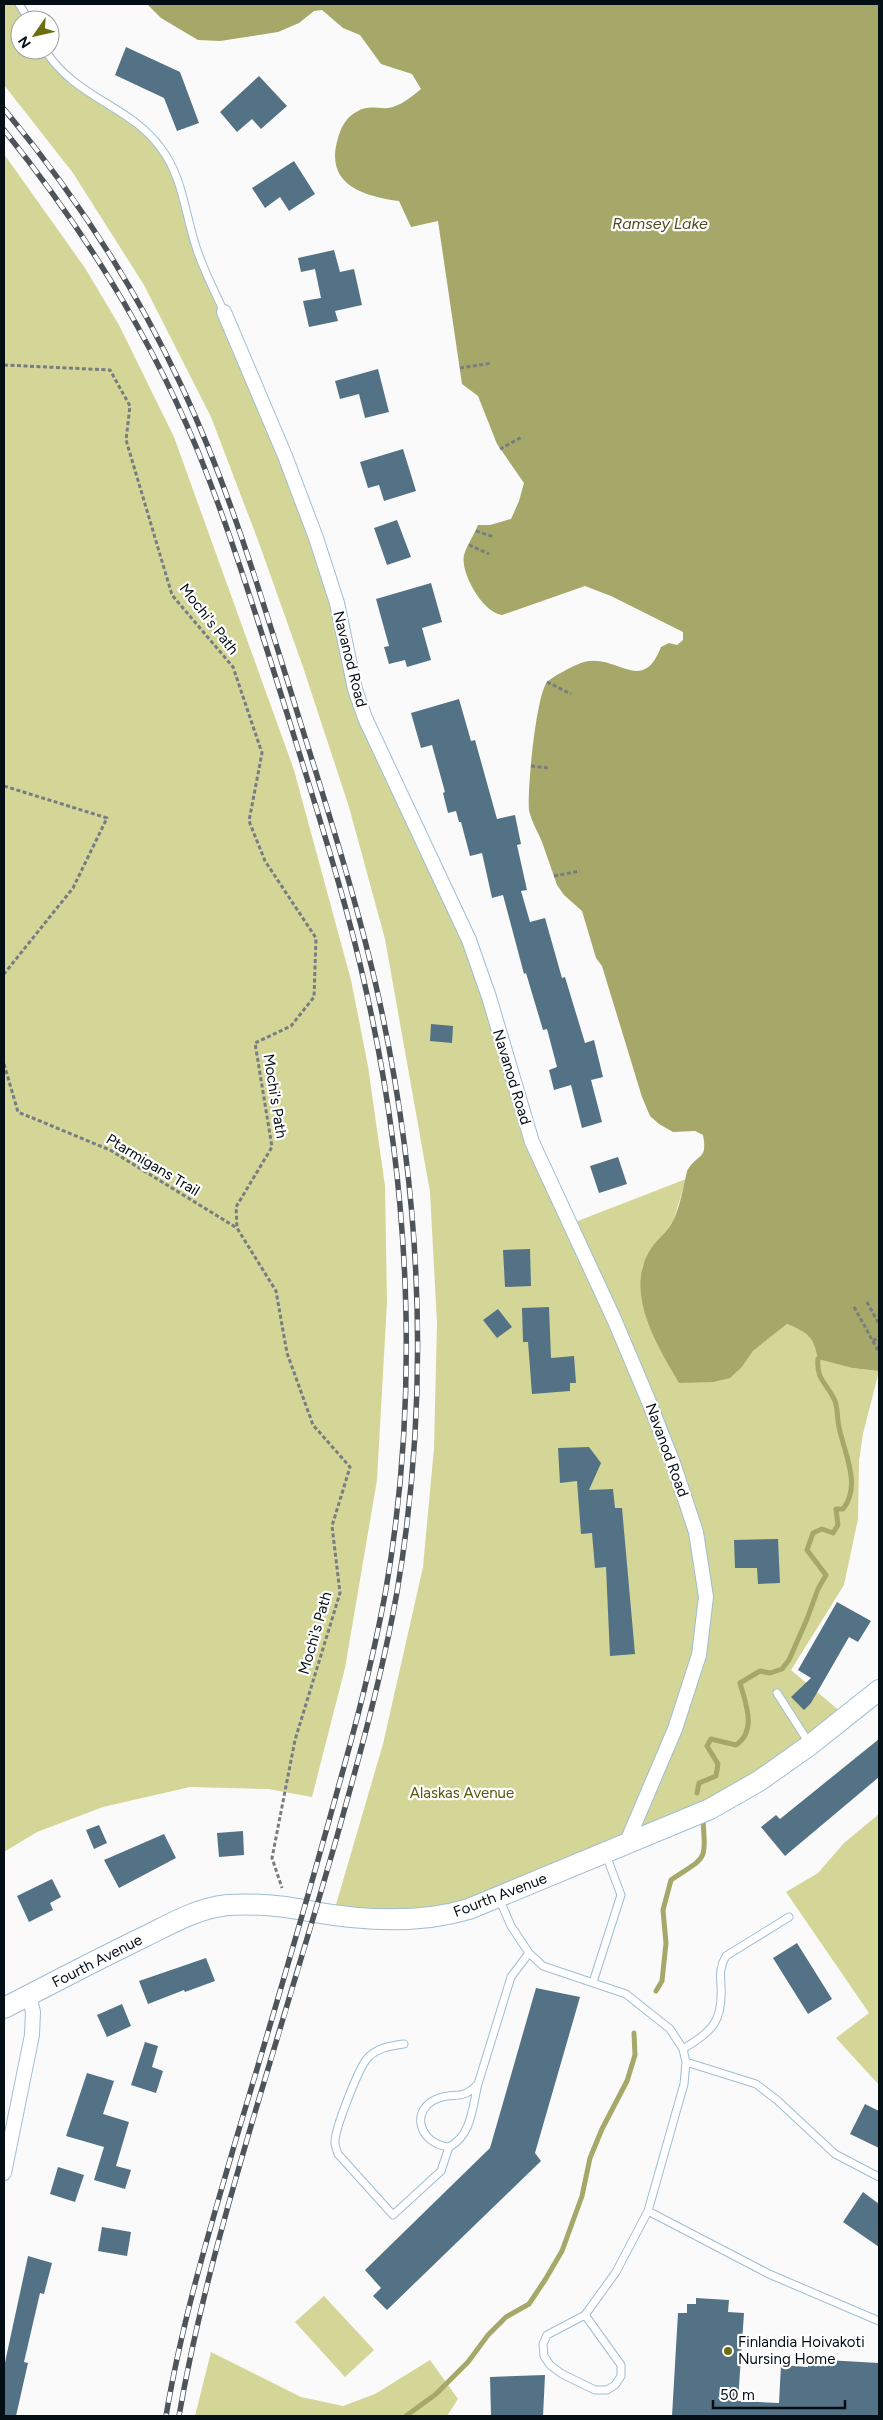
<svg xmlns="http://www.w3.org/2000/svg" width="883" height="2420" viewBox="0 0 883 2420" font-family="Figtree,sans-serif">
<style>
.green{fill:#d3d697}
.water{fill:#a5a868}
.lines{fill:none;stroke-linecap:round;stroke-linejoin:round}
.stream{stroke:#a5a868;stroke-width:5}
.building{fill:#547286}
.lane-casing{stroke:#9ebed3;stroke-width:9}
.street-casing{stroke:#9ebed3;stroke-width:16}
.secondary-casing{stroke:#9ebed3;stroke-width:22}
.path{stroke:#787d81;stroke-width:3;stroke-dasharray:4 2.5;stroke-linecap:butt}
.lane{stroke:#fff;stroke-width:7}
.street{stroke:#fff;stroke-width:14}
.secondary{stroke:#fff;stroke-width:20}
.rail-casing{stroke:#4e555a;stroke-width:5.5}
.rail{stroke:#fff;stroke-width:4;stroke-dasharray:11;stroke-linecap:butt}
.poi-dot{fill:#6c6e10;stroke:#fff;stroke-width:2}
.labels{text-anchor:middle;stroke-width:4.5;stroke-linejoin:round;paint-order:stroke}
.street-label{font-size:15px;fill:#040e15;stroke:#fff}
.park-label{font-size:15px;fill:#57580b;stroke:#fff}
.poi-label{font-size:15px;fill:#040e15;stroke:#fff;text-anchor:start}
.water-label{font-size:16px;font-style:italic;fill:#4d4e1d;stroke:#fff}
</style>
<rect width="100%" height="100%" fill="#fafafa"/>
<path class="green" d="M4 4H20L31 20H20V50H47L63 72 141 125 174 165 198 251 286 456 356 688 432 858 570 1224 686 1179 673 1222 650 1250 642 1268 742 1367 753 1351 787 1324 810 1334 819 1359 852 1368 879 1371 863 1434 859 1461 858 1519 844 1585 791 1670 848 1718 760 1782 469 1910 333 1915 383 1744 423 1567 434 1448 437 1323 430 1192 385 939 349 807 303 667 259 543 211 417 144 285 73 173 4 85Z
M4 154 85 268 119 325 174 437 294 770 351 980 368 1066 385 1186 387 1302 377 1480 345 1668 312 1797 268 1789 190 1787 103 1807 37 1832 4 1852Z
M879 1814V2085L836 2038 869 2013 786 1892 818 1873 844 1843Z
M324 2296 374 2350 345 2377 295 2322Z
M211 2352 301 2397 343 2406 375 2394 430 2360 458 2399 447 2416H195Z"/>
<path class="water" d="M147 4H879V1371L852 1368 818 1359C813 1335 808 1333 787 1324L753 1351 742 1367 730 1378 713 1382 679 1383C657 1345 624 1293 650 1250 656 1240 666 1233 672 1223 679 1211 684 1185 687 1171 697 1153 708 1161 703 1135L695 1131 673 1132 659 1124 650 1116 642 1097 609 989 602 966 596 958 582 911 564 895 557 885C552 871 547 856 542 842 538 832 531 821 529 810 527 790 536 696 547 682 552 677 576 664 584 662 617 653 642 696 661 647L669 643 677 645 683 640V632L611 596 585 586 502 615C483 613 460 573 464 555 467 545 474 535 478 525H490L511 519 519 501 524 483 497 444 478 396 462 384 438 221 411 227 399 201C362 196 324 184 338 138 341 127 347 116 358 111 368 105 377 109 388 108 399 107 413 96 421 89L412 74 381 64 360 35 343 28 322 10 314 11 299 23 278 32 220 41 198 40 161 18Z"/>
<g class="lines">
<path class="stream" d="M697 1793 699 1783 716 1776 718 1764 707 1746 711 1739 736 1745C757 1731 746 1704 740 1683L760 1671 770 1673 782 1669 789 1660 807 1619 818 1589 826 1575 807 1550 813 1533 822 1529 833 1533 838 1525 836 1509H843C862 1485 844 1453 839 1427 837 1419 838 1409 835 1401 827 1383 816 1380 818 1359
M656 1991 662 1981 666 1943 663 1910 671 1880C706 1856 706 1864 703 1820
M406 2416 436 2394 468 2362 488 2335 506 2317 529 2304 545 2280 562 2251 582 2196 590 2158 602 2129 627 2081 635 2055 634 2033"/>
</g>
<path class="building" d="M126 47 180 72 199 123 177 131 164 98 115 75Z
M259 76 287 106 261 129 252 119 237 132 220 112Z
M294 161 315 194 289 211 280 197 265 208 252 188Z
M334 250 340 272 354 269 362 305 335 311 338 321 309 327 303 301 321 298 315 269 301 272 298 258Z
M378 369 389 412 365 418 359 394 340 399 335 381Z
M403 449 416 491 384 501 379 485 368 488 360 462Z
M397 520 411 557 387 565 374 528Z
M431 583 442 622 422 628 431 660 407 667 405 660 389 664 384 647 389 646 376 599Z
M459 699 471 741 475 740 497 819 515 815 521 844 517 845 527 890 521 891 530 922 545 918 562 978 565 977 585 1043 594 1040 603 1077 591 1080 602 1122 582 1128 571 1085 554 1090 549 1070 557 1067 547 1029 543 1030 526 973 524 974 503 895 492 898 482 853 470 856 461 822H459L456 811 448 813 443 793 445 792 432 745 421 748 411 713Z
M431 1024 453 1026 452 1043 430 1041Z
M618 1157 627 1184 599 1193 590 1166Z
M530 1249 531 1286 505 1287 503 1250Z
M549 1307 551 1358 574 1356 576 1383H570V1391L532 1394 528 1342H523L522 1308Z
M498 1309 512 1327 497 1338 483 1320Z
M589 1447 601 1463 589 1490 613 1489 615 1508H622L635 1654 610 1656 606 1567 595 1568 592 1533 581 1534 577 1481 560 1483 558 1448Z
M778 1539 780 1583 758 1584 757 1568H735L734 1540Z
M837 1602 871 1621 858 1642 849 1637 811 1703 804 1710 791 1697 811 1678 798 1670Z
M879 1739V1777L785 1856 761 1827 776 1815 780 1819Z
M99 1825 107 1843 94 1849 86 1830Z
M243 1831 244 1855 219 1857 217 1833Z
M164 1834 176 1858 119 1888 104 1860Z
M52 1879 61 1897 50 1903 53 1910 29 1922 17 1896Z
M797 1943 832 1999 808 2014 773 1958Z
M206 1958 215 1981 185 1992 184 1990 148 2004 139 1981Z
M536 1988 580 1997 535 2153 541 2161 387 2310 373 2296 381 2288 365 2270 490 2148Z
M122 2004 131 2026 107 2037 97 2015Z
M145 2042 158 2046 152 2067 163 2071 156 2093 131 2085Z
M87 2073 114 2081 103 2114 129 2122 116 2166 131 2170 125 2189 94 2180 104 2147 66 2136Z
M865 2104 879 2111V2148L850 2134Z
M58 2167 84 2175 75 2202 50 2194Z
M863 2192 879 2204V2247L843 2222Z
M102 2227 131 2232 127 2256 98 2251Z
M28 2256 52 2263 44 2294 40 2293 24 2362 28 2363 16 2416H4V2367Z
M696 2298 729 2300 728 2312 744 2313 738 2401 779 2403 781 2365 808 2367V2359L879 2363V2416H672L678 2313H687V2304H696Z
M545 2375 543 2416H491L490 2377Z"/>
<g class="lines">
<defs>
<path id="lane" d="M19 4 29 20
M45 50C75 98 129 105 160 147 183 176 185 215 197 250 204 271 215 292 224 312
M777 1693 809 1743
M499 1898 511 1926 529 1953 543 1966 626 1994 670 2029 683 2049 686 2062 684 2084 648 2211 616 2272 585 2315 547 2335 543 2344 544 2356 550 2365 562 2374 595 2390H607L615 2385 621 2376V2365L585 2315
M593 1982 621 1895 606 1855
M404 2044C390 2046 375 2048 366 2060 358 2071 334 2130 335 2143 335 2146 337 2151 338 2154L393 2215 441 2171 449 2147
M683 2049C713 2030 723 2022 721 1985 720 1973 720 1966 726 1956L789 1917
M686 2062 756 2084 777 2100 835 2154 879 2177
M478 2084C472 2108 472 2135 449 2147 417 2143 410 2108 439 2098 455 2092 462 2101 478 2084L511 1977 529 1953
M648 2211 769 2274 879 2321"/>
<path id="street" d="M224 312 285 456 316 538 337 603 355 689 365 718 469 940 489 997 532 1142 614 1319 649 1402 673 1463 696 1532 706 1597 699 1655 675 1729 626 1844
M4 2173 32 2035 33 2012 29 1995"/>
<path id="secondary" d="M4 2008C51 1984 98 1959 146 1936 172 1923 198 1908 228 1905 258 1903 285 1906 314 1912 365 1921 419 1924 469 1909L710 1809 759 1781 810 1745 879 1690"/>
</defs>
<use href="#lane" class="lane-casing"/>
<use href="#street" class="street-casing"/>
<use href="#secondary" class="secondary-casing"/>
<path class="path" d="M4 365 110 370 130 406 126 440 172 595 233 667 262 753 249 821 265 861 316 938 314 997 291 1026 255 1043 272 1147 236 1207 237 1228 276 1291 287 1353 313 1425 350 1467 332 1526 340 1593 295 1740 272 1858 282 1888
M460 368 492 363
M500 449 522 437
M476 531 494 537
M469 545 489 554
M547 682 571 694
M531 766 549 768
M4 786 107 818 73 888 4 974
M554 876 580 871
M4 1064 18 1112 110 1150 237 1228
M867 1302 879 1324
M854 1307 879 1352
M873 1341 879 1337"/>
<use href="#lane" class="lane"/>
<use href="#street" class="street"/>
<use href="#secondary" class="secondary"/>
<defs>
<path id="rail" d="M4 109C74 193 134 285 181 385 231 491 264 606 299 718 328 811 358 904 379 999 422 1196 431 1392 397 1592 382 1676 359 1758 336 1840 310 1930 283 2020 256 2109 226 2211 197 2312 179 2416
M4 130C82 227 149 333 197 449 233 538 261 631 290 723 317 811 346 899 366 990 410 1185 420 1391 386 1589 371 1672 348 1753 325 1835 297 1935 267 2036 237 2136 210 2228 182 2321 166 2416"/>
</defs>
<use href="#rail" class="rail-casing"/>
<use href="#rail" class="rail"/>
</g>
<circle class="poi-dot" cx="728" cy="2351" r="5"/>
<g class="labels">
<g class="street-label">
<text transform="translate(209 619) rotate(52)" y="5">Mochi's Path</text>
<text transform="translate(350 659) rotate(76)" y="5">Navanod Road</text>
<text transform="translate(512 1077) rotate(73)" y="5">Navanod Road</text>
<text transform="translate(275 1096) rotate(81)" y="5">Mochi's Path</text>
<text transform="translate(153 1165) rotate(31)" y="5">Ptarmigans Trail</text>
<text transform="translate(667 1450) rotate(70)" y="5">Navanod Road</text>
<text transform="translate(315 1633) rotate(-74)" y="5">Mochi's Path</text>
<text transform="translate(500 1895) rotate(-21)" y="5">Fourth Avenue</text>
<text transform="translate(97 1961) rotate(-27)" y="5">Fourth Avenue</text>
</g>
<g class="park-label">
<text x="462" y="1798">Alaskas Avenue</text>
</g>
<g class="poi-label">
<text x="738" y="2347">Finlandia Hoivakoti<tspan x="738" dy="17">Nursing Home</tspan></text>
</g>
<g class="water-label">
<text x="660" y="229">Ramsey Lake</text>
</g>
</g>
<rect width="883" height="2420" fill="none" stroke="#040e15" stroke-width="10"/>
<g transform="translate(35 35) rotate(236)"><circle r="24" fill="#ffffff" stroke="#9b9fa1"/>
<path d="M0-4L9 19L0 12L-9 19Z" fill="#6c6e10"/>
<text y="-8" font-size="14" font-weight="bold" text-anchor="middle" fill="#040e15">N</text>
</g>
<path d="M713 2400v8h132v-8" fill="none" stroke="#040e15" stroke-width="2.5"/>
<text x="720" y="2400" font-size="15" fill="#040e15" stroke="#ffffff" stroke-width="4" paint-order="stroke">50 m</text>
</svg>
